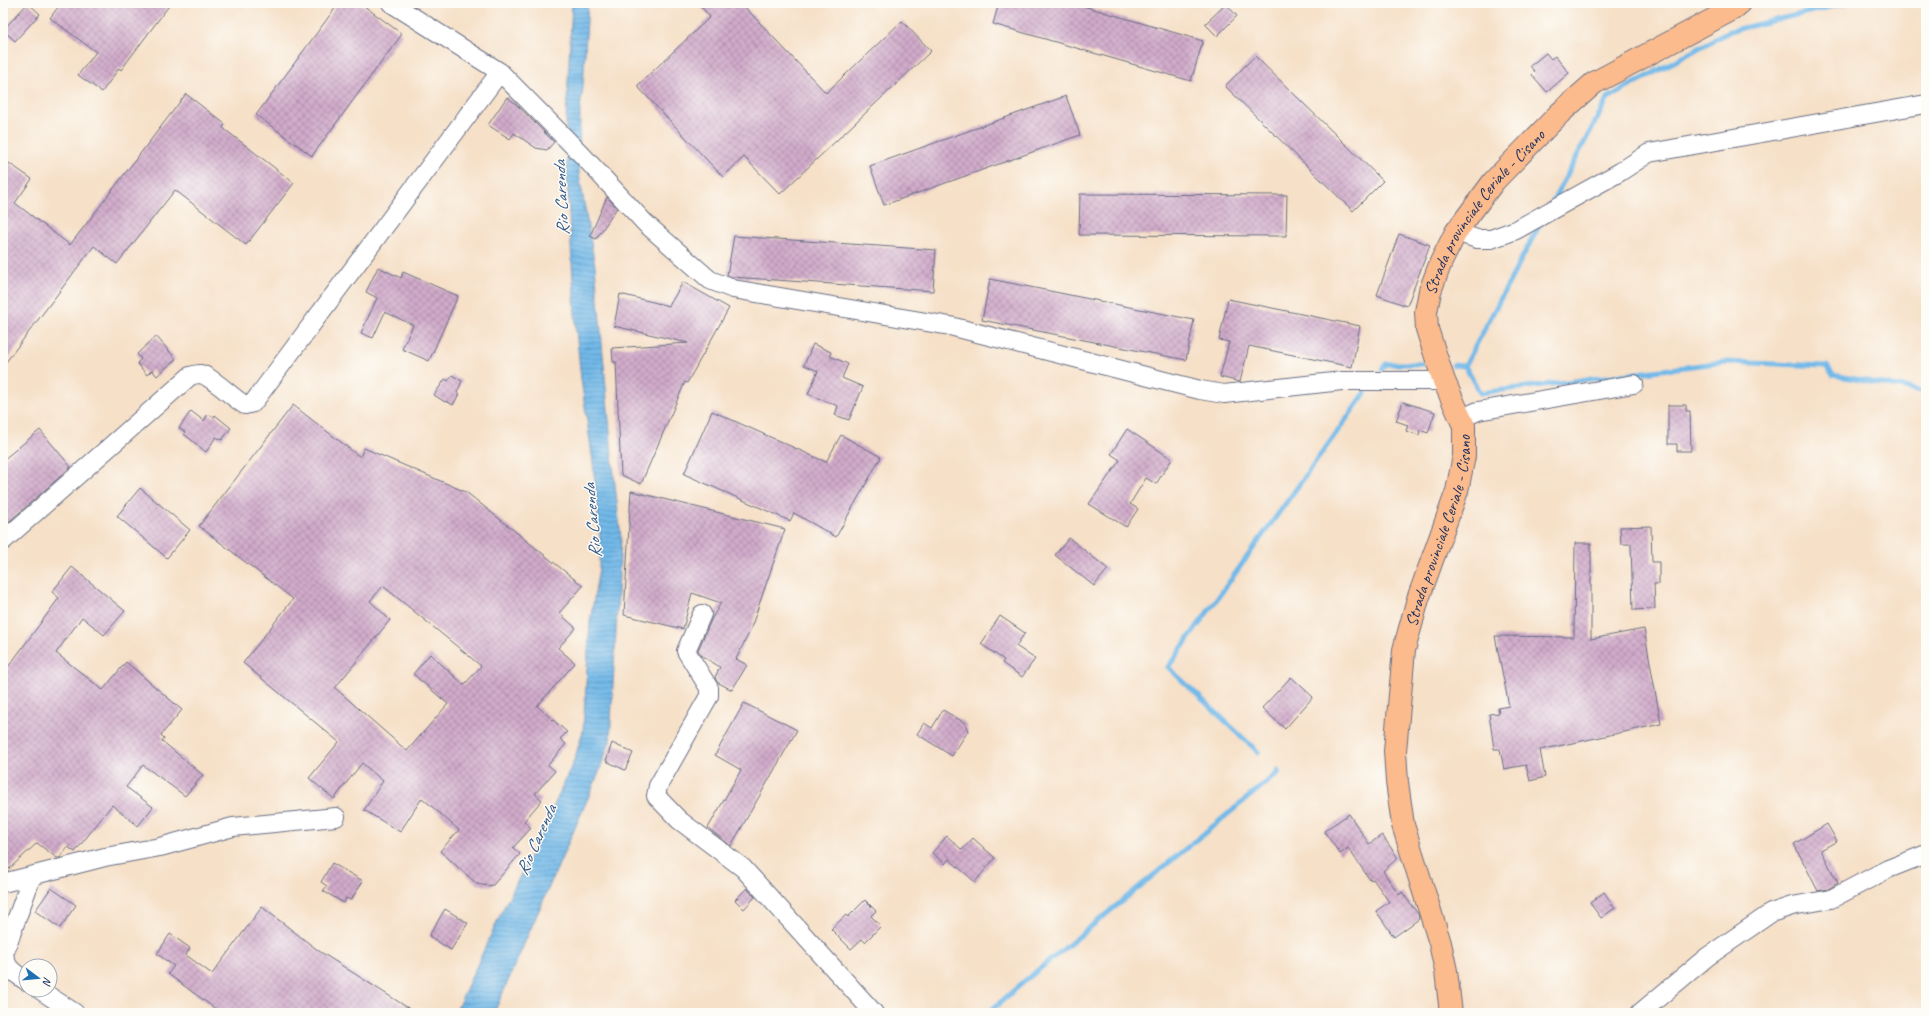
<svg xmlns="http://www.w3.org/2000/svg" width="1929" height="1016" viewBox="0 0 1929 1016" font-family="Caveat,sans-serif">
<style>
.water{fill:url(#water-rules);stroke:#4674a4}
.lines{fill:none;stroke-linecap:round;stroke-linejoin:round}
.stream{stroke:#72b9e9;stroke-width:5}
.building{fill:url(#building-cross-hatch);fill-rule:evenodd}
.minor-casing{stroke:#686d83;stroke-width:20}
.major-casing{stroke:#686d83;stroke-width:24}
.minor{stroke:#fff;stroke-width:18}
.major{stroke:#fbbb8d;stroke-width:22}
.labels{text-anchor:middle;stroke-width:3;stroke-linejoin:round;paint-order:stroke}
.street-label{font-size:17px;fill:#1b2f5e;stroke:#fdfcf7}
.water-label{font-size:18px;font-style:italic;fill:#355888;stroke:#fdfcf7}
</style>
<defs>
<pattern id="water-rules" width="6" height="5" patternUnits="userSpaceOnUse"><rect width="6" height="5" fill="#72b9e9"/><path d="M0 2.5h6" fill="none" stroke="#5d97c0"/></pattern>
<pattern id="building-cross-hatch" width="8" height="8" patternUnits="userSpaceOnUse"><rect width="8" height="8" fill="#d1abca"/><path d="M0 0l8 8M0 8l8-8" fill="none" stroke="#a98ca7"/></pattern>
</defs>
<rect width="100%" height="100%" fill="#fdfcf7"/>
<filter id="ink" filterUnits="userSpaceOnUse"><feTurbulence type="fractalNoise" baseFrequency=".025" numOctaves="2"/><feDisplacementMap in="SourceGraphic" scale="8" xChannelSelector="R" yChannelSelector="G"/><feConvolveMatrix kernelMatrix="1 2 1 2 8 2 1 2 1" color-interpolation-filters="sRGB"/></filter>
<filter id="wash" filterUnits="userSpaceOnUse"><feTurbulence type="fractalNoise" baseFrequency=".012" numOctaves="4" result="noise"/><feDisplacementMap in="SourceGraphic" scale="16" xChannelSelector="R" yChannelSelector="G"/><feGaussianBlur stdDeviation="0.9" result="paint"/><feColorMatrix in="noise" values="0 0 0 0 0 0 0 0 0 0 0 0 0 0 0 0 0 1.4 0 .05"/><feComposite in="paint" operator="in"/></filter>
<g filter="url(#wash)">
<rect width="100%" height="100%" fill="#f6e0c7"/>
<path class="water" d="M572 3H588L583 86 580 109 579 174 595 266 614 476 621 538 610 741 598 775 494 1013H455L501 913 542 833 575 758 583 731 590 622 599 568 600 535 593 462 581 379 576 329 567 179 566 121Z"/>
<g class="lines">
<path class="stream" d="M1551 205 1608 98 1730 31 1846 3
M1453 365 1465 366
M1465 366 1541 222
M1465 366 1480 393 1725 362 1827 366 1833 375 1926 392
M1382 369 1386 364H1423
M1258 752 1168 667 1365 393
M988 1013 1026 980 1279 772 1277 770"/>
</g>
<g id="blocks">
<path class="building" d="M28 3 40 14 15 41 3 30Z
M61 3H171L121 70 119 68 102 92 78 75 96 52 50 18Z
M339 3H360L402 34 312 156 256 115Z
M698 3H741L826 93 902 21 931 51 780 194 744 157 723 177 637 86 710 17Z
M999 3H1073L1203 41 1191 81 993 24Z
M1226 4 1237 16 1217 36 1205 24Z
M1546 53 1551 59 1555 56 1569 73 1547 92 1532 75 1535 72 1530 66Z
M1255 56 1383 181 1353 211 1225 86Z
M186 94 225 124 223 128 294 183 246 245 175 190 117 264 94 246 3 366V159L32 179 15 203 70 245Z
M1066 96 1080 135 884 205 870 166Z
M507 97 517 105 554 142 547 150 536 148 514 133 510 139 488 125Z
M1080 194 1287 195 1286 236 1079 235Z
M607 197 617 208 596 239 590 236Z
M1399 234 1430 245 1407 306 1377 295Z
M734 236 936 250 933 291 732 277 727 275Z
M378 267 401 278 403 272 458 296 429 361 402 349 413 325 385 312 373 338 361 333 377 298 366 292Z
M990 279 1194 320 1186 360 982 320Z
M683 282 729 308 687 383 685 382 641 484 621 475 616 362H613L612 348 688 343 614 326 620 294 669 306Z
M1228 299 1360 326 1352 367 1249 346 1240 382 1220 377 1229 342 1219 340Z
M156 336 176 359 157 376 152 370 147 375 137 363 141 359 137 354Z
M813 344 831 352 830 356 848 364 842 378 863 387 849 420 835 415 838 406 808 394 818 371 804 365Z
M452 375 462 381 457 393 459 394 453 405 446 401 445 402 434 395 445 379 448 381Z
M1403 402 1435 412 1428 433 1420 430 1419 435 1406 431 1408 425 1396 421Z
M293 405 360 457 364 448 466 492 583 586 559 613 576 628 558 648 575 663 537 706 567 732 560 739 566 744 548 765 555 771 535 794 542 800 524 821 531 828 513 848 520 854 493 885 488 886 477 884 440 851 459 830 422 798 400 832 364 810 383 781 362 763 334 799 309 778 339 742 243 663 293 599 199 526ZM383 586 481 666 464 685 430 654 413 674 448 704 407 751 335 688 390 620 370 601Z
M1668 405H1686V411H1690L1691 451H1677V444H1668Z
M191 411 204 421 208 414 214 417 215 415 231 428 222 440 216 437 206 452 184 434 185 432 179 428Z
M712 411 826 462 841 435 881 457 836 537 794 513 790 521 684 474Z
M1127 429 1172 459 1156 484 1146 478 1130 504 1138 509 1126 527 1089 504 1120 460 1111 454Z
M40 430 71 467 3 527V460Z
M140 488 190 530 167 558 117 516Z
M631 491 785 529 750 631 736 659 747 665 732 690 717 682 715 677 720 667 702 656 698 650 712 618 721 603 692 593 683 629 624 615Z
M1651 526 1652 562H1659V584H1654L1655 609 1633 610 1631 544H1621L1620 527Z
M1069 538 1108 569 1094 586 1055 555Z
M1575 543H1591V639L1644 629 1661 724 1540 750 1545 777 1530 781 1526 765 1504 769 1500 749H1494L1489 714 1499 713 1498 708 1509 706 1495 636 1574 637Z
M72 567 125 611 104 635 82 617 56 653 103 690 126 662 182 710 161 735 164 738 162 741 203 775 185 796 143 765 126 787 153 807 138 826 112 805 75 852 68 847 60 858H57L37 843 9 869 3 862V674L59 598 52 592Z
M1000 616 1025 633 1016 646 1035 659 1022 677 1002 663 1004 660 981 644Z
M1291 677 1313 697 1285 729 1262 708Z
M744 703 797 730 731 846 708 828 741 770 715 755Z
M943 710 965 723 968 731 952 756 917 734 924 723 932 728Z
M612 743 633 753 625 770 606 761Z
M1349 814 1369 844 1382 835 1398 858 1383 871 1399 895 1402 892 1418 914 1419 919 1394 937 1376 911 1389 902 1373 879 1370 880 1348 848 1340 854 1324 831Z
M1827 824 1837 841 1821 850 1838 883 1828 889 1818 891 1794 844Z
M947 836 962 850 973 838 995 858 975 882 949 859 945 864 932 853Z
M332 863 363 881 351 900 346 898 344 903 323 891 327 886 321 882Z
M51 888 76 905 60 928 35 911Z
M747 888 755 897 744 909 735 900Z
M1604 892 1615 908 1601 918 1590 903Z
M865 900 876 911 871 916 881 926 865 942 862 939 851 949 831 929 846 915 848 917Z
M262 907 319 951 416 1013H221L168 974 174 966 157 954 170 934 190 948 186 955 212 974Z
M445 909 468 923 451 950 429 936Z"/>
</g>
</g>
<g filter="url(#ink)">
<use href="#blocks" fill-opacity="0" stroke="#686d83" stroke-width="1"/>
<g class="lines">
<defs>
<path id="minor" d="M391 3 500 72 582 155 645 223 710 280 733 289 950 326 1200 390 1224 394 1342 381H1444
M1456 232 1477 239H1491L1516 230 1620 172 1649 153 1926 104
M1462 418 1478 411 1634 384
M3 541 190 376C193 375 197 374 200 374 210 375 234 399 245 405L253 403 500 72
M702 614 686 651 709 688V696L658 786 656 796 679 820 743 868 874 1013
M3 883 105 857 160 847 233 827 336 817
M26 981C15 973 5 968 4 954L32 876
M40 990 75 1013
M1640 1013 1707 957 1771 913 1792 906 1831 899 1888 869 1926 854"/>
<g id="major">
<path id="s1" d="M1451 1013 1446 971 1440 943 1403 825 1397 782 1395 751 1404 650 1418 599 1457 491 1464 456V426L1444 381 1427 329 1426 312 1430 291 1441 262 1456 232 1494 181 1560 113 1594 83 1733 9 1740 3"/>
</g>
</defs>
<use href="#minor" class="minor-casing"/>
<use href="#major" class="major-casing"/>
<use href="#minor" class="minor"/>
<use href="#major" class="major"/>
</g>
</g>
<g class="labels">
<g class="street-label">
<text dy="6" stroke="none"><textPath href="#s1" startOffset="843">Strada provinciale Ceriale - Cisano</textPath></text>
<text dy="6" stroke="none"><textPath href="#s1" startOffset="495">Strada provinciale Ceriale - Cisano</textPath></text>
</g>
<g class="water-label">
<text transform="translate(561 198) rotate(-93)" y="6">Rio Carenda</text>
<text transform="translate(592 521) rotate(-95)" y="6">Rio Carenda</text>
<text transform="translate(536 840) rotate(-66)" y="6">Rio Carenda</text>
</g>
</g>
<rect width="1929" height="1016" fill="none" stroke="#fdfcf7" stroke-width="16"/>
<g transform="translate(38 978) rotate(106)"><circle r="19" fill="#fdfcf7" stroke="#a3aaba"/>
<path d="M0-3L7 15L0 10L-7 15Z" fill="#1f6fb2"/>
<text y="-6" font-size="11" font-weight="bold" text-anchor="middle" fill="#1b2f5e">N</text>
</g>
</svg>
